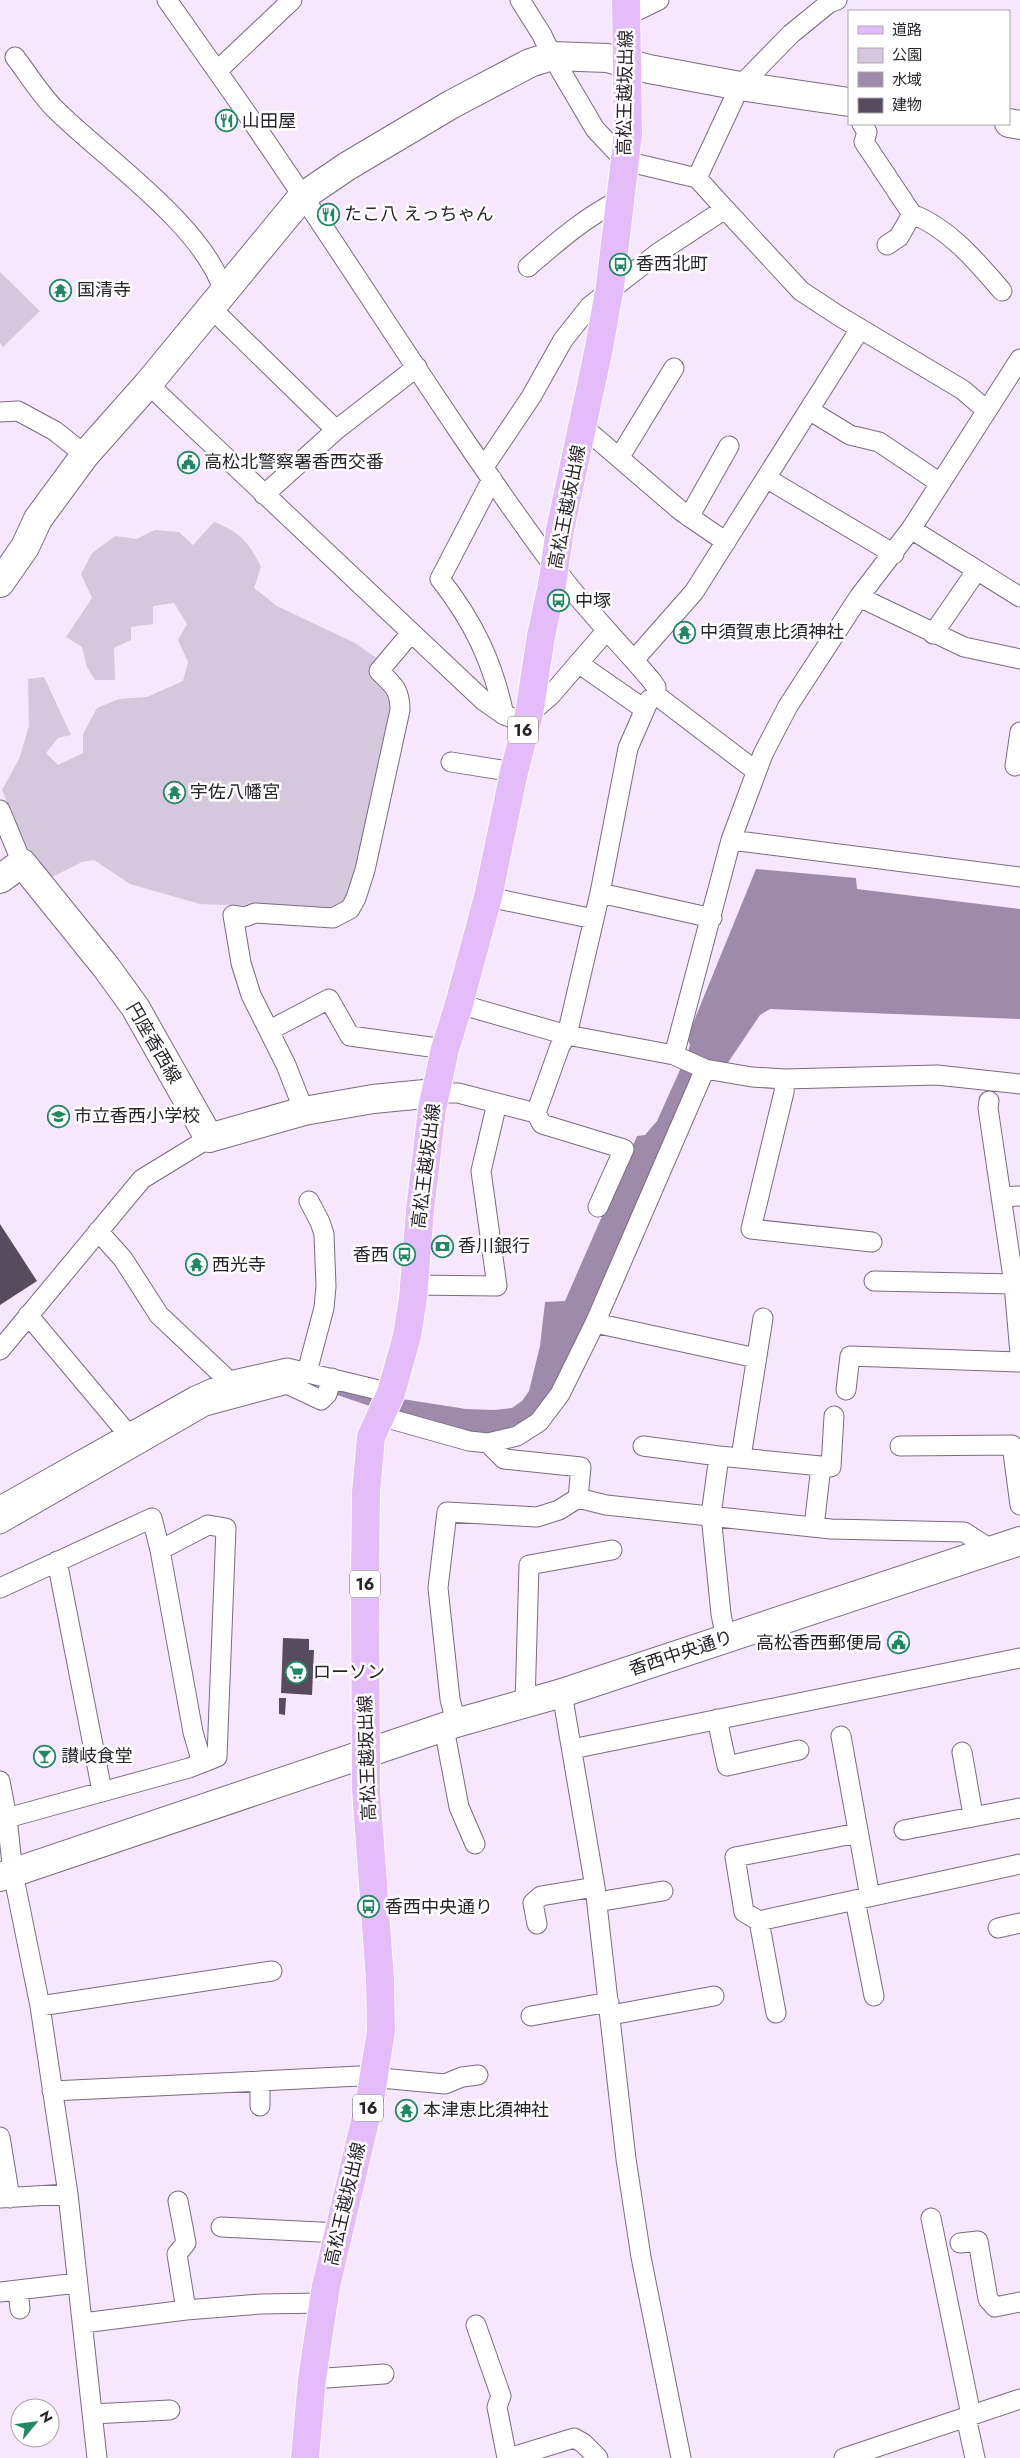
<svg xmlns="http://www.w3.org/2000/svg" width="1020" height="2458" viewBox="0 0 1020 2458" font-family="Jost,'Noto Sans JP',sans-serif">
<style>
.green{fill:#d5c8dd}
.water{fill:#9e8aaa}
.building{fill:#574b5e}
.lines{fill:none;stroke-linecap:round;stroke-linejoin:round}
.street-casing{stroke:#796c80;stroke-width:21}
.secondary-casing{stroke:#796c80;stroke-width:30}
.primary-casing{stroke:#fff;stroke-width:30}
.street{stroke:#fff;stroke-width:19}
.secondary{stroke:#fff;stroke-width:28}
.primary{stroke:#e5bcfa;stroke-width:28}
.labels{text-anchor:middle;stroke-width:5;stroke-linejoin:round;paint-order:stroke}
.shield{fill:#fff;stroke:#69666b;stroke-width:1}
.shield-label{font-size:16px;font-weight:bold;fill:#29242c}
.street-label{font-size:18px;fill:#29242c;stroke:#fff}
.poi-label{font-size:18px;fill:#29242c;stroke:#fff;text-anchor:start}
</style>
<rect width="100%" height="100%" fill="#f6e7fe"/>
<path class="green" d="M0 272 40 311 3 347 0 343Z
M214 522C240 532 249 542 261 567L254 588 277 606 355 643 378 659 392 695 393 718 348 903 326 909 200 904 130 884 94 860 82 862 48 879 25 846 2 790 19 759 29 726 28 679 44 677 71 735 58 738 46 753 58 765 83 753V734L97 708 119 699 147 697 183 681 188 662 178 640 187 624 174 603 153 606V624L131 627V640L114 648 115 680H95L87 667 82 647 66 637 92 598 81 574 92 553 115 536 136 539 155 530 179 532 193 545Z"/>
<path class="water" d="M756 869 856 878 857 889 1020 909V1019L770 1009 760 1015 727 1064 703 1059 557 1382C543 1402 530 1422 507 1432 473 1446 373 1406 337 1395L338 1389 466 1409 494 1410 512 1408 522 1401 529 1391 540 1346 545 1302 565 1301 637 1136 645 1135 657 1121 688 1052 690 1045 687 1038Z"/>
<path class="building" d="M0 1224 37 1281 0 1305Z
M283 1638 309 1639V1650H314L312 1695 281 1693Z
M279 1698H286L285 1715 279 1714Z"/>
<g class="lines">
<defs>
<path id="street" d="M167 0 217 71
M292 0 217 71C333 234 436 407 555 568 584 608 619 642 651 680L656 687V695
M520 0 542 35 552 56 595 129 625 161 697 178
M626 16 659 0
M15 57C28 74 40 94 55 109 103 157 206 227 224 293
M862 124 867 132 864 142 912 214 899 237 887 245
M725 209 697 178 740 86 791 34 829 3 837 0
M912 214C949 228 977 262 1002 291
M528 267C557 242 585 217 620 200
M211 308 336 430
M148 384 484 701 504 715 525 722
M809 410 850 435 879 442 940 483
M0 412 18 411 55 431 85 455
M582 426 681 511 726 542
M619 458 674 368
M484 467 531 397 563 340 590 306 658 253 725 209 801 291 839 316 963 390 986 410
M766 478 894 554
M492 479 440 579C473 621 493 662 504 715
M264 495 336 430 417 367
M689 517 729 446
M911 529 1020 597
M859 597 964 647 1020 659
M933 634 977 570
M634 660 694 592 860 329
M578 663 644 709
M529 714 551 695 606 631
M451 762 514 772
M1015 766 1020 732
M0 810 22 863
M731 840 1020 877
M600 893 712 918
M488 897 594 919
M459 1004 567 1035 600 893 628 748 649 700 656 695 756 771
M270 1030 329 999 350 1036 445 1049
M674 1055 705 1069 752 1077 785 1079 937 1075 1020 1084
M785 1079 784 1092 751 1229 872 1242
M435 1093H458L536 1113 560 1046 567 1035 674 1055 731 840 763 754 788 706 859 597 911 529 1020 359
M989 1101 988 1108 1014 1284 1020 1354
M304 1111 286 1065 251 995 241 963 233 915 245 917 255 913 333 918 350 909 356 898 365 870 400 710C400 689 393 685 379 671L411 633
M536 1113 542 1124 624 1149 598 1207
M1001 1197 1020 1196
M98 1231 123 1259 159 1315 229 1381
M874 1281 1014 1284
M414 1285 497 1286 481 1171 497 1103
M28 1315 127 1433 133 1443
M595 1323 756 1358
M0 1350 142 1179 209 1138
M307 1372 324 1308 326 1286 324 1234 320 1222 309 1201
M846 1390 850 1356 1020 1362
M380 1416 469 1441 488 1443 517 1436 539 1422 560 1394 595 1323 705 1069
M643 1446 719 1456 711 1515 721 1614 726 1639
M900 1446 1012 1445 1020 1505
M719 1456 831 1467 834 1416
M741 1457 763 1318
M578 1498 606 1505 831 1529 964 1532 992 1550
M0 1506 195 1396 229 1381 287 1368 391 1393
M0 1524 205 1406 287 1384 321 1400 327 1394 332 1378
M814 1527 821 1466
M160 1550 193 1732 202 1763
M57 1561 102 1791
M0 1588 152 1518 160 1550 208 1525 226 1528 217 1757 189 1768 7 1818
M562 1693 595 1887 626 2159 641 2257 681 2458
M525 1704 529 1565 612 1550
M717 1719 727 1766 799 1750
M456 1723 450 1699 438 1588 447 1512 537 1517 559 1510 578 1498 581 1467 504 1459 488 1443
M444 1728 459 1807 475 1844
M841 1736 870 1897
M572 1749 1020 1658
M962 1752 973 1815
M0 1781 7 1818 13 1873 40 2006 68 2194 97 2458
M904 1830 1020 1808
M855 1900 874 1996
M597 1902 663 1891
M759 1921 1020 1864
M537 1924 533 1903 541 1896 595 1887
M998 1928 1020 1923
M40 2006 272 1971
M776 2013 759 1921 744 1912 735 1857 858 1833
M611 2015 714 1996
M531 2016 609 2002
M260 2081 359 2076 445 2084 462 2077 478 2075
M52 2091 260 2081V2106
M0 2137 10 2198
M0 2198 68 2194
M931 2218 971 2415
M221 2227 340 2233
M960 2243 978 2241 988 2299 995 2307 1020 2302
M18 2291 20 2309
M0 2292 77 2283
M186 2310 261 2304 323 2303
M83 2323 186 2310 177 2254 186 2243 178 2201
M476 2325 501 2396 497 2407 507 2458
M312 2379 384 2374
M92 2414 170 2410
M966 2417 975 2458
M509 2458 574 2438 583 2443 598 2458
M844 2458 1020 2399"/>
<path id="secondary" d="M1009 123 1020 125
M0 583 25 547 38 519 85 455 148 384 302 197 346 167 452 104 530 63 552 56 607 58 649 69 740 86 849 102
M0 879 22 863 106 967 135 1007 209 1138 304 1111 373 1099 435 1093
M0 1877 456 1723 562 1693 1020 1541"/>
<path id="primary" d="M305 2458 312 2379 326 2286 370 2100 381 2031 380 1980 366 1789 365 1583 366 1492 371 1437 391 1393 407 1336 413 1298 420 1210 432 1109 445 1049 459 1004 488 897 514 772 529 714 541 636 552 585 560 530 599 348 610 286 628 134 626 0"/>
</defs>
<use href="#street" class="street-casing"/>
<use href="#secondary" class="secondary-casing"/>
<use href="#primary" class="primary-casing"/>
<use href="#street" class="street"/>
<use href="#secondary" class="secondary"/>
<use href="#primary" class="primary"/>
</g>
<defs>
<symbol id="restaurant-ring" viewBox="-11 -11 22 22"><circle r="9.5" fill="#fff" stroke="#228863" stroke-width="1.5"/><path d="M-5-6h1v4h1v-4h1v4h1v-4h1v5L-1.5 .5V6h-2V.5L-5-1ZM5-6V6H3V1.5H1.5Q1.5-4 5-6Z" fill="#228863"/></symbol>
<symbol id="bus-ring" viewBox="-11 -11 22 22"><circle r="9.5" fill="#fff" stroke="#228863" stroke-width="1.5"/><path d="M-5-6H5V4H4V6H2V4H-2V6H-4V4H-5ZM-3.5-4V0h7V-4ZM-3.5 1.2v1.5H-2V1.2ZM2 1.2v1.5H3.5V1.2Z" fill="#228863"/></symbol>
<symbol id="temple-ring" viewBox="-11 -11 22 22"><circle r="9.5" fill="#fff" stroke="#228863" stroke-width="1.5"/><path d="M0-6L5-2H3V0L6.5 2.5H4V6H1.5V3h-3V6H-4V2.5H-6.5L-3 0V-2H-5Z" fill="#228863"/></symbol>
<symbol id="civic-ring" viewBox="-11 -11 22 22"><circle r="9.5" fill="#fff" stroke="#228863" stroke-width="1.5"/><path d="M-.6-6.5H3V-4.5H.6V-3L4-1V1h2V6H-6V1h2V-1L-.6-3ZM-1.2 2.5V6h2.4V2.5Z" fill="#228863"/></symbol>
<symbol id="school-ring" viewBox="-11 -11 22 22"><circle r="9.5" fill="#fff" stroke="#228863" stroke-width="1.5"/><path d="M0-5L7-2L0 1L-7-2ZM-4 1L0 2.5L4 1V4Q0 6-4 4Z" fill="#228863"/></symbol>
<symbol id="bank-ring" viewBox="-11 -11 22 22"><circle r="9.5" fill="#fff" stroke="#228863" stroke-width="1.5"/><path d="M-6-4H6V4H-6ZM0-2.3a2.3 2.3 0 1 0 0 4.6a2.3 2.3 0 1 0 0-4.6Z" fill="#228863"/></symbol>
<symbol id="supermarket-ring" viewBox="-11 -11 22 22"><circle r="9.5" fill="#fff" stroke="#228863" stroke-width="1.5"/><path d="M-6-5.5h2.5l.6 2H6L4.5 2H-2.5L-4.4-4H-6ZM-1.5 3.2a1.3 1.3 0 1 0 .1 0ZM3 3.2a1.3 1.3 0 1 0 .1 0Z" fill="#228863"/></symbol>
<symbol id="bar-ring" viewBox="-11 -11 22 22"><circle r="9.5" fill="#fff" stroke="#228863" stroke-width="1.5"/><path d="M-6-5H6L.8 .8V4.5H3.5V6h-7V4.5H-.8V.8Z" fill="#228863"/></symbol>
</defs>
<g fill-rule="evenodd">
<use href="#restaurant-ring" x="214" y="108" width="25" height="25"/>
<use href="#restaurant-ring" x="316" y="202" width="25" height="25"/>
<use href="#bus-ring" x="608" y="252" width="25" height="25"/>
<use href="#temple-ring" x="48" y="278" width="25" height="25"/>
<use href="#civic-ring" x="176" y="450" width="25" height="25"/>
<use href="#bus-ring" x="546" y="588" width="25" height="25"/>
<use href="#temple-ring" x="672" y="620" width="25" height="25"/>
<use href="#temple-ring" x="162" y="780" width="25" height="25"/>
<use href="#school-ring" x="46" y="1104" width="25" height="25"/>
<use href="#bank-ring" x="430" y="1234" width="25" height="25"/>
<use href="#bus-ring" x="392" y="1242" width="25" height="25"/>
<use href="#temple-ring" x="184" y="1252" width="25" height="25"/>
<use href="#civic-ring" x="886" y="1630" width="25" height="25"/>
<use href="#supermarket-ring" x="284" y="1660" width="25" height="25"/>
<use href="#bar-ring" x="32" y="1744" width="25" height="25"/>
<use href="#bus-ring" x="356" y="1894" width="25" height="25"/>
<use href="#temple-ring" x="394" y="2098" width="25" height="25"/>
</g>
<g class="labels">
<g class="shield">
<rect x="508" y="716.5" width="30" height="27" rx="4"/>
<rect x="350" y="1570.5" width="30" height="27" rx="4"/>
<rect x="353" y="2094.5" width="30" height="27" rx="4"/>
</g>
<g class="shield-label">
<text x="523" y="736">16</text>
<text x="365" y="1590">16</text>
<text x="368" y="2114">16</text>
</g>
<g class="street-label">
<text transform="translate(625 93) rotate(-89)" y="6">高松王越坂出線</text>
<text transform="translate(567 507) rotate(-79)" y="6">高松王越坂出線</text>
<text transform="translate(154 1043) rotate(60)" y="6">円座香西線</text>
<text transform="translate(426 1166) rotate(-83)" y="6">高松王越坂出線</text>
<text transform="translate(681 1653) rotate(-18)" y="6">香西中央通り</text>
<text transform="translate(367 1758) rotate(-92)" y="6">高松王越坂出線</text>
<text transform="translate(345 2204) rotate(-77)" y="6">高松王越坂出線</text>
</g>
<g class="poi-label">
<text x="242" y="127">山田屋</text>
<text x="344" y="220">たこ八 えっちゃん</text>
<text x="636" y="270">香西北町</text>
<text x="77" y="296">国清寺</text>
<text x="204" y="468">高松北警察署香西交番</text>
<text x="575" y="607">中塚</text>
<text x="700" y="638">中須賀恵比須神社</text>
<text x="190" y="798">宇佐八幡宮</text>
<text x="74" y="1122">市立香西小学校</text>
<text x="458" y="1252">香川銀行</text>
<text x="389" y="1261" text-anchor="end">香西</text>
<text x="212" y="1271">西光寺</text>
<text x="882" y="1649" text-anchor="end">高松香西郵便局</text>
<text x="313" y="1678">ローソン</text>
<text x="61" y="1762">讃岐食堂</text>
<text x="385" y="1913">香西中央通り</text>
<text x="423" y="2116">本津恵比須神社</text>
</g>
</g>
<rect x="848" y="10" width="162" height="115" fill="#ffffff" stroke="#a9a7ab"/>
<rect x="858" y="26" width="25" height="8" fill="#e5bcfa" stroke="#a9a7ab"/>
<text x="892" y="35" font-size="15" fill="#29242c">道路</text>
<rect x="858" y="48" width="25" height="15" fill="#d5c8dd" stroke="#a9a7ab"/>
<text x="892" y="60" font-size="15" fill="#29242c">公園</text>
<rect x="858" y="72" width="25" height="15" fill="#9e8aaa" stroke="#a9a7ab"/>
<text x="892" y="85" font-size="15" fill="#29242c">水域</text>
<rect x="858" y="98" width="25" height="15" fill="#574b5e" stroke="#a9a7ab"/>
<text x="892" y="110" font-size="15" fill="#29242c">建物</text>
<g transform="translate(35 2423) rotate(61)"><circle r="24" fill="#ffffff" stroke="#a9a7ab"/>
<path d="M0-4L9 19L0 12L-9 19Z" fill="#228863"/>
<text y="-8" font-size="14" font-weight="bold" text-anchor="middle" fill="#29242c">N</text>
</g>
</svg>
